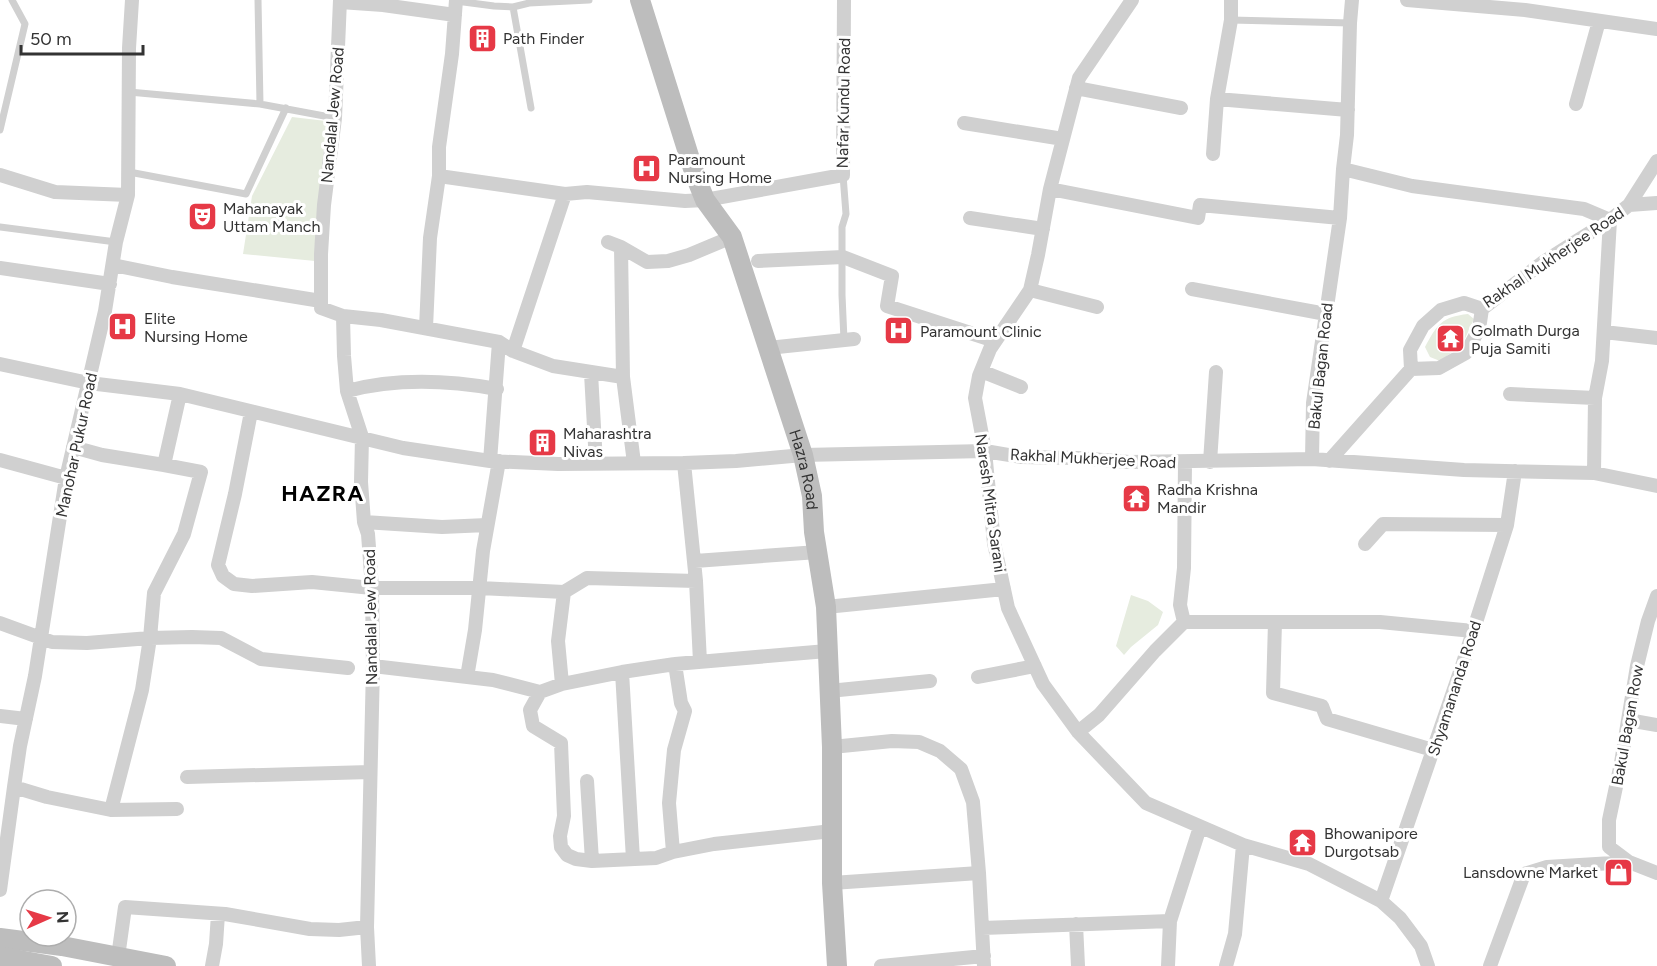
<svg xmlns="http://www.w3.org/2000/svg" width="1657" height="966" viewBox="0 0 1657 966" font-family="Figtree,sans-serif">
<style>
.green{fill:#e6ecdf}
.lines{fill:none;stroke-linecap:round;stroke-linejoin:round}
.service{stroke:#d0d0d0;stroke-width:7}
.minor{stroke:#d0d0d0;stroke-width:14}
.secondary{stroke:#bdbdbd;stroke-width:20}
.labels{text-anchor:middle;stroke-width:6;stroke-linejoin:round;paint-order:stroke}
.poi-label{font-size:16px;fill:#333;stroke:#fff;text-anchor:start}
.street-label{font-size:16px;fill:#333;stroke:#fff}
.district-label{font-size:22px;font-weight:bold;letter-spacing:1.5px;fill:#000;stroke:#fff}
</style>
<rect width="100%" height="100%" fill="#fff"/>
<path class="green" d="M292 117 326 121 315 261 243 254 252 196Z
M1468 314 1474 319 1462 345 1440 361 1430 357 1425 347C1437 325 1441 317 1468 314Z
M1131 595 1148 601 1163 612 1158 625 1131 647 1124 655 1116 646Z"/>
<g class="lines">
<path class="service" d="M258 0 260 104
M456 1 494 6 513 7 529 3 589 0
M513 7 531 108
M1231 20 1350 23
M129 92 260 104 335 118
M0 130 25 24 12 0
M129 172 246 194 286 108
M843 175 846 214 842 227V295L844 340
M0 227 116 242"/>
<path class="minor" d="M340 0 335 118 324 205 321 254V308L343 316 344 356 347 391 362 437 361 482 364 522 368 534 372 588 373 666 367 927 369 966
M1132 0 1079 78 1050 189 1038 255 1030 290 990 349 979 376 975 398 985 451 994 543 1008 608 1043 684 1078 732 1146 803 1243 845 1309 864 1381 901 1400 918 1421 946 1428 966
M1407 0 1525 10 1657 29
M340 2 383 5 455 15
M1076 88 1181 108
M1217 99 1348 110
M1576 104 1599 21
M964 123 1063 139
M1213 154 1217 99 1231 20V0
M1343 169 1412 186 1584 209 1610 220 1602 361 1595 398 1594 473
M0 175 55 192 128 195
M439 176 565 194 587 192 685 201 705 200 843 175 844 0
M1050 189 1198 218 1200 205 1340 218
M1629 205 1657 203
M970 218 1043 229
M608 242 621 247 647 262 668 261 689 255 732 237
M621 247 623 377 634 463
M758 261 843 257 892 276 887 306 995 341
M113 265 172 277 321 301
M0 268 110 284
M1192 289 1326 314
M1030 290 1097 307
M1482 309 1542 263 1610 220 1629 205 1657 161
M343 316 381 320 499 342 513 351 565 194
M426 328 430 238 439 176V147L452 54 456 0
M1604 332 1657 338
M768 348 854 339
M513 351 553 366 623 377
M0 364 89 383 180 394 403 448 490 461 558 464 684 463 736 461 803 455 985 451 1021 457 1077 458 1129 462 1312 459 1464 470 1594 473 1657 486
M1411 369 1439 368 1466 353 1479 329 1482 309
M981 371 1021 387
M591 373 596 463
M347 391C396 378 447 380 497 389
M1510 394 1595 398
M251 412 235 494 218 565 223 576 234 584 252 586 312 582 372 588H480L564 592 587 578 696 581
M73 447 102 455 164 465
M1312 459 1313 403 1340 218 1343 169 1347 135 1350 23 1352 0
M0 460 66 478
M490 461 499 342
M1329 461 1411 369 1410 350 1423 326 1441 310 1464 303 1482 309
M1210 462 1216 372
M684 463 696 581 700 662
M364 522 442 527 487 525
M1365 544 1383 524 1507 525
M695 561 818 552
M1657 596 1648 621 1637 666 1621 763 1609 820V847L1629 862 1657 873
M826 607 1004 589
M1184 622 1180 605 1184 568 1185 462
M1275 622 1273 693 1322 706 1327 719 1433 750
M0 623 52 642 87 643 150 638 192 637 221 638 261 659 348 668
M827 651 675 664 622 672 562 684 540 692 530 710 533 726 561 743 564 816 560 836 561 847 567 855 576 859 592 861 656 858 673 852 714 844 832 831
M373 666 493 680 540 692
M622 672 633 859
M467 677 475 630 483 551 499 461
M978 677 1035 666
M562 684 558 641 564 592
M829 691 930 681
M0 716 26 719
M1628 720 1657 725
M1078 732 1099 715 1155 651 1184 622H1380L1473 631
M832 747 892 741 919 742 940 751 961 769 973 802 979 873 984 966
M187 777 370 772
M587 781 592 861
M14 787 47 797 111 810 177 809
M111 810 142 690 150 638 154 593 184 534 201 472 164 465 180 394
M673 852 669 803 674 750 685 711 681 703 675 664
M832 883 979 873
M0 890 14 787 20 746 35 676 66 478 105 311 116 242 128 195 129 48 132 0
M1381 901 1463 663 1507 525 1515 471
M1076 924 1078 966
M982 928 1170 921
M118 957 125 907 225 914 310 929 339 930 367 927
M212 966 216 944 218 914
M881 966 984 956
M1168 966 1170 921 1200 827
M1226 966 1235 934 1243 845
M1490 966 1524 874 1547 867 1629 862"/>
<g class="secondary">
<path id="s1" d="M640 0 695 175 705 200 732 237 803 455 812 496 814 532 826 607 832 747V883L837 966"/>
<path d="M0 938 62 946 166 966"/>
<path d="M0 958 3 957 52 966"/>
</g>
</g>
<defs>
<symbol id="building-square" viewBox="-11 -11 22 22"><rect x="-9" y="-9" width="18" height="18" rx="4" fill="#e63946" stroke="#fff"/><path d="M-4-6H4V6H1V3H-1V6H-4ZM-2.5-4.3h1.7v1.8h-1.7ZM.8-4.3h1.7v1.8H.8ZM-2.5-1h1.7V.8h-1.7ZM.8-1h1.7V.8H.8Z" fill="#fff"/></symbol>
<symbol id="hospital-square" viewBox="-11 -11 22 22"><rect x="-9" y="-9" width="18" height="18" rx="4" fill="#e63946" stroke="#fff"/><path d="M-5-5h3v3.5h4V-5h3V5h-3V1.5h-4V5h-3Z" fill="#fff"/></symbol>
<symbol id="theatre-square" viewBox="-11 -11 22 22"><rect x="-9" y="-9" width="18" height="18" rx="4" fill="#e63946" stroke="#fff"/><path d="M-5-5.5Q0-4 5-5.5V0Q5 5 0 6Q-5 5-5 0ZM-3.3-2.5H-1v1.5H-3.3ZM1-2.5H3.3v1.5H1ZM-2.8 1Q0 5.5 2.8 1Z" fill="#fff"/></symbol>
<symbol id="temple-square" viewBox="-11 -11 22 22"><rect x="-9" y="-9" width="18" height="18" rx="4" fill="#e63946" stroke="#fff"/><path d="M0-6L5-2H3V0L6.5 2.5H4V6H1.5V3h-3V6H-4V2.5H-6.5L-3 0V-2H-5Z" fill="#fff"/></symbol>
<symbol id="shop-square" viewBox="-11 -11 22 22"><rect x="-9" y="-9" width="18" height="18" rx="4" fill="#e63946" stroke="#fff"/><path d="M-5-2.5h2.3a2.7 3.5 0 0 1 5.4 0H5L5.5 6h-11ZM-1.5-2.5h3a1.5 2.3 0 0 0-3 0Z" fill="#fff"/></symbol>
</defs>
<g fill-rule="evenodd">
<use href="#building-square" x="466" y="22" width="33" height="33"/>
<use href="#hospital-square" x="630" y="152" width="33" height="33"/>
<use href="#theatre-square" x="186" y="200" width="33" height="33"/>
<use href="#hospital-square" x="106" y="310" width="33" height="33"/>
<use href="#hospital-square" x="882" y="314" width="33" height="33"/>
<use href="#temple-square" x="1434" y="322" width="33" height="33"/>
<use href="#building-square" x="526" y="426" width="33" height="33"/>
<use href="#temple-square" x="1120" y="482" width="33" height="33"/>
<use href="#temple-square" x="1286" y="826" width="33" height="33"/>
<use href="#shop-square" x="1602" y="856" width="33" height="33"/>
</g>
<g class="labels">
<g class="poi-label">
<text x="503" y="44">Path Finder</text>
<text x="668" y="165">Paramount<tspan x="668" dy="18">Nursing Home</tspan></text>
<text x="223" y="214">Mahanayak<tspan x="223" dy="18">Uttam Manch</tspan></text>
<text x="144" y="324">Elite<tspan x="144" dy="18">Nursing Home</tspan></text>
<text x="1471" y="336">Golmath Durga<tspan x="1471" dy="18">Puja Samiti</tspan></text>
<text x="920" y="337">Paramount Clinic</text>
<text x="563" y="439">Maharashtra<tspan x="563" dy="18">Nivas</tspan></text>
<text x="1157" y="495">Radha Krishna<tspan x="1157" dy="18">Mandir</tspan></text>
<text x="1324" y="839">Bhowanipore<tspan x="1324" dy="18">Durgotsab</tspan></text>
<text x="1598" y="878" text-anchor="end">Lansdowne Market</text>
</g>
<g class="street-label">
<text transform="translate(843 103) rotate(-89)" y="6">Nafar Kundu Road</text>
<text transform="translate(332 115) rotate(-85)" y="6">Nandalal Jew Road</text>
<text transform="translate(1553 257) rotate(-34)" y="6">Rakhal Mukherjee Road</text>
<text transform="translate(1320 366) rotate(-84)" y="6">Bakul Bagan Road</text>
<text transform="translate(76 445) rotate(-78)" y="6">Manohar Pukur Road</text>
<text transform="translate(1093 458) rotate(3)" y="6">Rakhal Mukherjee Road</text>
<text dy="6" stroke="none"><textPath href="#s1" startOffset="500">Hazra Road</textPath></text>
<text transform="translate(991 503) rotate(82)" y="6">Naresh Mitra Sarani</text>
<text transform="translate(370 617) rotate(-91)" y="6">Nandalal Jew Road</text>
<text transform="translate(1454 688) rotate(-72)" y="6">Shyamananda Road</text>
<text transform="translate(1627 725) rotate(-80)" y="6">Bakul Bagan Row</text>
</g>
<g class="district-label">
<text x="323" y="501">HAZRA</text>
</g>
</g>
<g transform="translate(48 918) rotate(87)"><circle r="28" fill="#ffffff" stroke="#adadad" stroke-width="1.5"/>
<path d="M0-4.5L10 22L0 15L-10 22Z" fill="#e63946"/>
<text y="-9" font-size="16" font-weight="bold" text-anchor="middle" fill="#333333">N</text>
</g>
<path d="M21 45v9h122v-9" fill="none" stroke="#333333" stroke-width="3"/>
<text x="30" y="45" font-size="18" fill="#333333" stroke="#ffffff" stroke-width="4.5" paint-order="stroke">50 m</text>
</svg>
